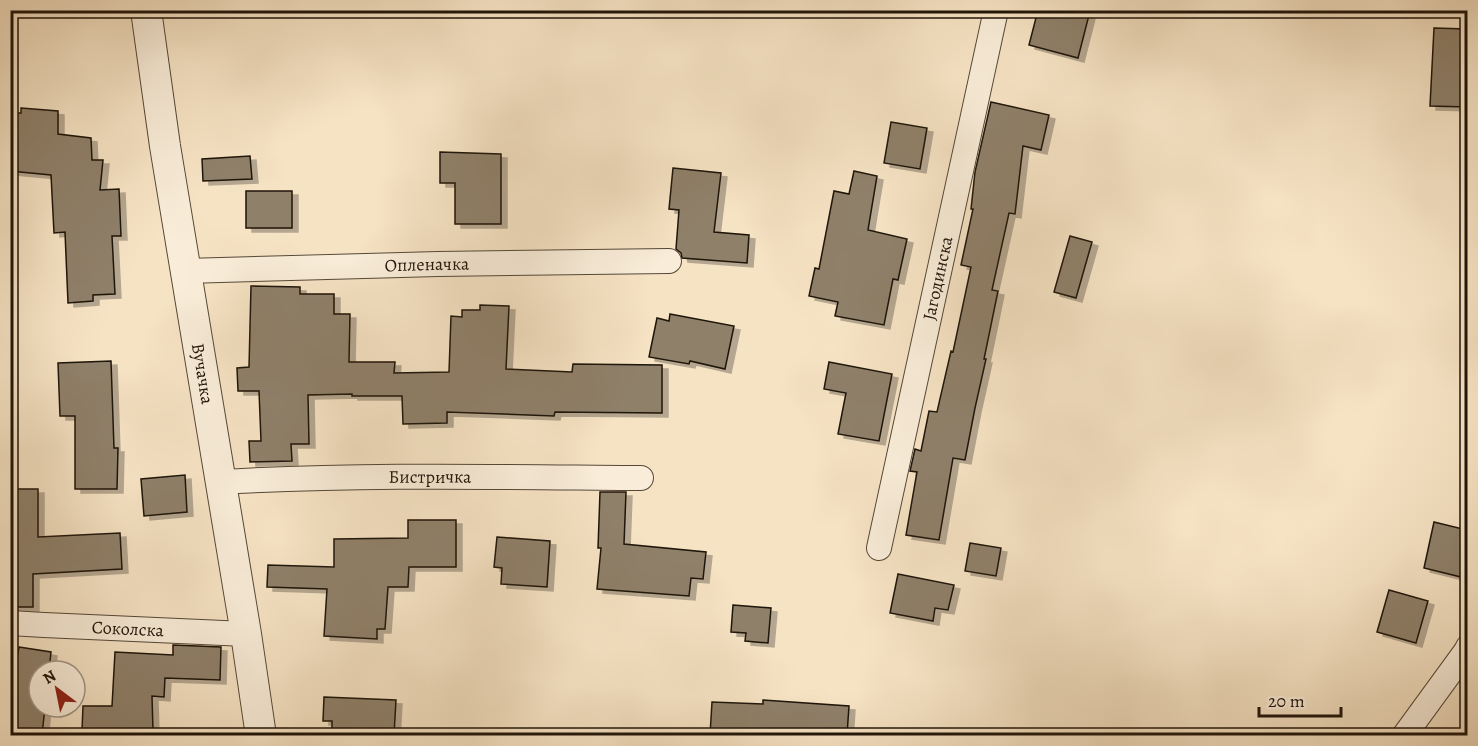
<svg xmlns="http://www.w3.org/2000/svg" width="1478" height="746" viewBox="0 0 1478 746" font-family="Alegreya,serif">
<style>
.building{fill:#8f806a;stroke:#1f1409;stroke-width:1.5;filter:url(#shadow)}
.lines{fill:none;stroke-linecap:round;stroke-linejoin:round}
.minor-casing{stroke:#554838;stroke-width:26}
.tertiary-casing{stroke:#554838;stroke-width:32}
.minor{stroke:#f9edd9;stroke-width:24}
.tertiary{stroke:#f9edd9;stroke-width:30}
.labels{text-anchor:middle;stroke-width:5;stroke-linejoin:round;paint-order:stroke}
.street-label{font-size:18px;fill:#1f1409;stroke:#f9edd9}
</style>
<defs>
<filter id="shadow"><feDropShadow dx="6" dy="4" stdDeviation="0" flood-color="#0004"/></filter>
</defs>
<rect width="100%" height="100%" fill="#f6e3c4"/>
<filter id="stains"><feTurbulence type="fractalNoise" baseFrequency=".00333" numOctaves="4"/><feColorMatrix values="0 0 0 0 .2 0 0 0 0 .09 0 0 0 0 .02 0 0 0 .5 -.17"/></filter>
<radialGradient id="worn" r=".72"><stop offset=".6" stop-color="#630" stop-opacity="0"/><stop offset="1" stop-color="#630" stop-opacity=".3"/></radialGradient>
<path class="building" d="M1038 10H1070L1089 15 1078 58 1029 45Z
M1434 28 1467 29V107L1430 106Z
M991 102 1049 115 1041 150 1023 146 1015 214 1009 213 992 290 998 291 984 359H986L975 408 965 460 953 458 939 540 906 535 917 472 910 471 915 449 921 451 929 411 937 412 951 351 953 352 971 267 961 265 973 209H971L975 172Z
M21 108 58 111V134L91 138 92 160H103L100 190 119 189 121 236H112L115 294 93 295V301L68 303 65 232 54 233 51 175 10 171V113H21Z
M891 122 927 128 920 169 884 163Z
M440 152 501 154V224H455V183H440Z
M250 156 252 179 203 181 202 159Z
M673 168 721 173 714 232 749 235 747 263 682 258 681 253 676 249 679 210 669 209Z
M854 171 877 176 868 230 907 239 898 280 893 279 884 325 835 316 838 302 809 296 815 268 819 269 834 191 849 194Z
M246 191H292V228H246Z
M1070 236 1092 242 1076 298 1054 292Z
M251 286 300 287V294H334V314H350L349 362H395L394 373 449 372 451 316 462 317V310H480V305L509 306 506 369 572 372 573 364 662 365V413L555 412 554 416 447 412V423L403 424 402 396H352V394L308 395 309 444H291L292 461 250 462 249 441H261L259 391H238L237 368 249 367Z
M670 314 734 326 725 369 690 361 689 364 649 357 657 318 669 321Z
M111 361 114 448H118L117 489H75V416H60L58 363Z
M829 362 892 374 879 441 838 434 846 393 824 389Z
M185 475 187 512 144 516 141 479Z
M15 489H38V537L120 533 122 569 33 574V607H11L10 570H15Z
M600 492H626L624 544 706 552 703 579 691 578 689 596 597 589 601 548H598Z
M408 520H456V567H409L408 587H388L385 629H377V639L324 636 327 589 267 587 268 565 334 567V539L408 538Z
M1434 522 1467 530V550L1461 577 1424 568Z
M497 537 550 541 547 587 501 584 502 568 494 567Z
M970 543 1001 548 996 576 965 571Z
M898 574 954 585 948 610 935 608 933 621 890 613Z
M1389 590 1428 601 1416 643 1377 632Z
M733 605 771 608 768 643 745 641 746 633 731 632Z
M173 645 221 647 220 680 165 678 164 697 152 696 153 730H82L83 706H112L115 652 173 655Z
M19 647 51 652 49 671H39V707H45L42 735H10V697Z
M324 697 396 700 394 735H332V721H323Z
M763 700 849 706 847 735H710L712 702 763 704Z"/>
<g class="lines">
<defs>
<g id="minor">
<path id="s1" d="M185 271 438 264 669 261"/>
<path id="s2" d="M220 482C360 474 501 477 641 478"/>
<path id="s3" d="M879 548 996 10"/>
<path id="s4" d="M10 623 44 625 246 634"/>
<path d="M1404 736 1466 651 1468 647"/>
</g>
<g id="tertiary">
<path id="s5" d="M146 10 165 146 246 634 261 736"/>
</g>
</defs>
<use href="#minor" class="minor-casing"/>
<use href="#tertiary" class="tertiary-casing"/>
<use href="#minor" class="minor"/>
<use href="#tertiary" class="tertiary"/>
</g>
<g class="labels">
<g class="street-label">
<text dy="6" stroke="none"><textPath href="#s1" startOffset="242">Опленачка</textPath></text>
<text dy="6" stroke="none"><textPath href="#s3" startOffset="276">Јагодинска</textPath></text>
<text dy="6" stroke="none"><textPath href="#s5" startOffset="368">Вучачка</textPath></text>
<text dy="6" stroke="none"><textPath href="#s2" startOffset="210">Бистричка</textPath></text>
<text dy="6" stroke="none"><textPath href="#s4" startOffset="118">Соколска</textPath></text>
</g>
</g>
<rect width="1478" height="746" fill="none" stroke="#f6e3c4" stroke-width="36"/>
<rect x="12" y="12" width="1454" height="722" fill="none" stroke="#1f1409" stroke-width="3"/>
<rect x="18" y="18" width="1442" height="710" fill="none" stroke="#1f1409" stroke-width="1.5"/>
<g transform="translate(57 689) rotate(328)"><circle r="28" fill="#f9edd9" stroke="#a29686" stroke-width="1.5"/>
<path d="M0-4.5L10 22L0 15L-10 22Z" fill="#8f2418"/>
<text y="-9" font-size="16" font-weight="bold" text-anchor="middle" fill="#1f1409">N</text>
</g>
<path d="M1259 707v9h82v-9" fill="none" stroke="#1f1409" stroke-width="3"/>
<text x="1268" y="707" font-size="18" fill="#1f1409" stroke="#f9edd9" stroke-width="4.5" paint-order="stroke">20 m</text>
<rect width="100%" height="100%" filter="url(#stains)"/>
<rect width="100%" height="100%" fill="url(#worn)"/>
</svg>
